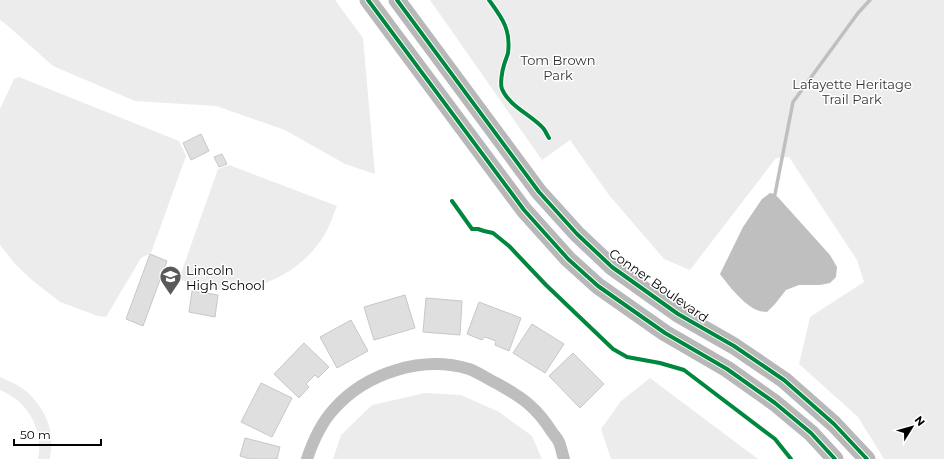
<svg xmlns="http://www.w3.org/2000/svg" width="944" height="459" viewBox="0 0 944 459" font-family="Montserrat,sans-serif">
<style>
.green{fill:#ececec}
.water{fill:#bfbfbf}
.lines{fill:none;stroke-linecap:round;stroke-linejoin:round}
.stream{stroke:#bfbfbf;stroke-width:3.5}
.building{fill:#dfdfdf;stroke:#c7c7c7}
.minor{stroke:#bebebe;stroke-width:12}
.secondary{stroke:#b8b8b8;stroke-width:17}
.cycleway-casing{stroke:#fff;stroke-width:6}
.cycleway{stroke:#00873e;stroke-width:4}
.labels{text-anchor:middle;stroke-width:3;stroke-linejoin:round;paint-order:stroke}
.park-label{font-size:13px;fill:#333;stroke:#fff}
.poi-label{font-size:13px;fill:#000;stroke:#fff;text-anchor:start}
.street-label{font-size:13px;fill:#000;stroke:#fff}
</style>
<rect width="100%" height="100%" fill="#fff"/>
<path class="green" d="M0 0H335L363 38 375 174 345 164 285 130 216 106 135 101 53 66 8 26 0 20Z
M430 0H944V459H884L858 417 799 364 810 317 864 282 857 260 789 157 776 158 690 270 664 259 609 195 570 140 542 160Z
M19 77 179 141 186 156 151 253 141 258 106 317 98 316 60 302 32 280 16 265 0 245V109L14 79Z
M229 165 337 206C333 215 330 226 325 234 301 274 254 296 209 288 199 287 189 283 179 279L218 169Z
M0 377C6 380 12 382 17 385 35 395 48 415 51 434 52 442 51 451 50 459H38C44 430 28 401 0 390Z
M650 378 758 459H611L601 429 621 401Z
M425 393 461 395 499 412 532 436 542 459H333L341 435 372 405Z"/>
<path class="water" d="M770 193 775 194 830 255 837 267 836 277 830 283 820 285H799L786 290 775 304 767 312C764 311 760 312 757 310 744 305 728 285 720 274L743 227 762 199Z"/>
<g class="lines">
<path class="stream" d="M775 194 793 102 858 13 870 0"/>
</g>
<path class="building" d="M201 134 209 151 191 160 183 143Z
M222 154 227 164 219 167 214 157Z
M150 254 167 261 143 326 126 319Z
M192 291 218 295 215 317 189 312Z
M405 295 415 328 374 340 364 307Z
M426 298 462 301 460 335 423 332Z
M479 302 521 318 509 351 495 345 496 341 485 337 482 340 467 334Z
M351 320 368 351 337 368 320 337Z
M532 324 564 344 545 373 513 353Z
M304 343 329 367 318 378 315 375 306 384 309 387 299 398 274 374Z
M573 353 604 384 580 408 549 376Z
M261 383 292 398 272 437 241 422Z
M245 438 280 447 277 459H250L240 456Z"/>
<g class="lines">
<path class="minor" d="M307 459C313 441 321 423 334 409 366 373 422 355 469 369 478 372 489 380 498 384 523 398 537 408 552 432 554 435 557 438 559 442 561 447 562 453 564 459"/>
<path class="secondary" d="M368 0 524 210 568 259 598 286 665 333 727 369 775 403 811 433 835 459
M397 0 539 192 577 234 612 267 678 314 734 346 784 380 834 424 867 459"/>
<defs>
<path id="cycleway" d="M368 0 524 210 568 259 598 286 665 333 727 369 775 403 811 433 835 459
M397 0 539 192 577 234 612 267 678 314 734 346 784 380 834 424 867 459
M489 0C502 18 511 29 508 53 507 57 505 61 504 65 502 71 500 84 502 89 509 106 531 115 543 128 545 130 547 135 549 138
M452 201 472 229H478L484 231 493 233 509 246 546 285 613 349 627 357 660 363 684 370 775 439 791 459"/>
</defs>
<use href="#cycleway" class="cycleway-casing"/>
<use href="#cycleway" class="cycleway"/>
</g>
<defs>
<symbol id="school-pin" viewBox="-11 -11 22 30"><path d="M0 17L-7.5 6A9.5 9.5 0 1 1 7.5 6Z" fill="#595959" stroke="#fff"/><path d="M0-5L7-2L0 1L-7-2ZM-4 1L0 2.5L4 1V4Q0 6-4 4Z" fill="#fff"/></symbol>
</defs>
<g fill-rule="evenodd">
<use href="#school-pin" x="158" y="264" width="25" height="34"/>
</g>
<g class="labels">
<g class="park-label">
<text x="558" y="65">Tom Brown<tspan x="558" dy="15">Park</tspan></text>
<text x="852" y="89">Lafayette Heritage<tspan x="852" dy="15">Trail Park</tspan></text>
</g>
<g class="poi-label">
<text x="186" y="275">Lincoln<tspan x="186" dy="15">High School</tspan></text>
</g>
<g class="street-label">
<text transform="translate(659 285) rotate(35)" y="5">Conner Boulevard</text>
</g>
</g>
<g transform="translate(912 427) rotate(53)" stroke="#ffffff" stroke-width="3" paint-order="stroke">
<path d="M0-3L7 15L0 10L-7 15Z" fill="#000000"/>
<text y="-6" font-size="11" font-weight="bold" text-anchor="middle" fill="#000000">N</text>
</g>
<path d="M14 439v6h87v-6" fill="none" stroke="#000000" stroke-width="2"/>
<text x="20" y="439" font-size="12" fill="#000000" stroke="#ffffff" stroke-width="3" paint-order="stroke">50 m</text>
</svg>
